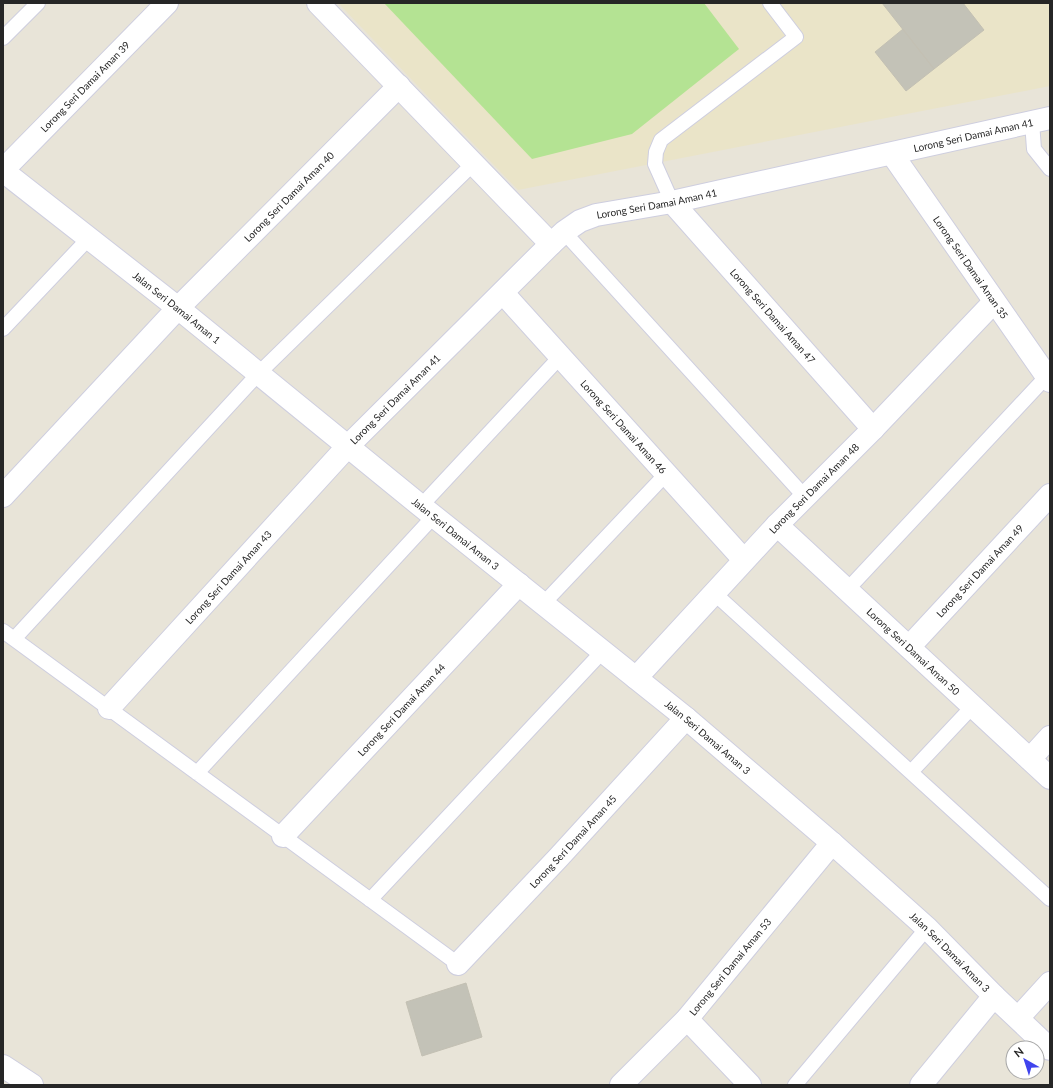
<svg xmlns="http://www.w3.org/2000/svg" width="1053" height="1088" viewBox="0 0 1053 1088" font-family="Lato,sans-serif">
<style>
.education{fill:#eae4c8}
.pitch{fill:#b4e393}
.building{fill:#c3c2b7;stroke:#c3c0b3}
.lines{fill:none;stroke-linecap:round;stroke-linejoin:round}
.lane-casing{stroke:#cecedf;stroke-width:16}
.street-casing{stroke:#cecedf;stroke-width:24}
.secondary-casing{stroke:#cecedf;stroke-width:24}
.lane{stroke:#fff;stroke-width:14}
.street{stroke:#fff;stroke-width:22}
.secondary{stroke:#fff;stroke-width:22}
.labels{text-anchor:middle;stroke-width:3.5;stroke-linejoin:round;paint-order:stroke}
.street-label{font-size:10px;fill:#262626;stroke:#fff}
</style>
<rect width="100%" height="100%" fill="#e8e4d8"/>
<path class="education" d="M338 3H1050V86L518 190Z"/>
<path class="pitch" d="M384 3H704L739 49 632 134 532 159Z"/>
<path class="building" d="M882 3H963L984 30 934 69Z
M903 29 934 69 906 91 875 52Z
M466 983 482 1037 422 1056 406 1002Z"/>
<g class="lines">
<defs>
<path id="lane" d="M3 38 38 3
M1032 122 1034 149 1050 169
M672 202 655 164 656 152 661 140 796 37 770 3
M564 232 805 497
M3 329 89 238
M421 506 560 357
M847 590 1047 376
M714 593 1050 899
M543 604 666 474
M3 631 458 964
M14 639 259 373 473 164
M911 772 973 706
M197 773 434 516
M370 900 603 651
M795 1085 927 928"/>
<g id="street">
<path d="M318 3 551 244"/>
<path id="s1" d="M892 154 1050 381"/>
<path id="s2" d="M3 170 167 3"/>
<path id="s3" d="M672 202 873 429"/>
<path id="s4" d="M503 293 744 560"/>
<path id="s5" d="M3 496 178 308 399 86"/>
<path id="s6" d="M777 525 1050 778"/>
<path id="s7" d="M909 647 1050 495"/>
<path id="s8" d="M636 678 777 525 873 429 994 302"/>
<path id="s9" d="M109 708 348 446 551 244 564 232 580 221 596 215 672 202 1050 118"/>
<path d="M1030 759 1050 737"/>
<path id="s10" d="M283 836 519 584"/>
<path id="s11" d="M458 964 559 857 686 718"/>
<path d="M1018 1018 1050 983"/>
<path d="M687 1019 750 1085"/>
<path d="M3 1066 32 1085"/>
<path id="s12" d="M621 1085 687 1019 832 843"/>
<path d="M921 1085 994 996"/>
</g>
<g id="secondary">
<path id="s13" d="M3 171 178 308 421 506 686 718 832 843 927 928 994 996 1050 1049"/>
</g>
</defs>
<use href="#lane" class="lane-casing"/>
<use href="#street" class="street-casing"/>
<use href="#secondary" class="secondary-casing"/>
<use href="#lane" class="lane"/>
<use href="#street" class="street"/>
<use href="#secondary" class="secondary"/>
</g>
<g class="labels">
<g class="street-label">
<text dy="4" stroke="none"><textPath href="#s2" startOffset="117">Lorong Seri Damai Aman 39</textPath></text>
<text dy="4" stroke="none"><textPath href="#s9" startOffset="1081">Lorong Seri Damai Aman 41</textPath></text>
<text dy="4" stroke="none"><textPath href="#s5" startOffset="414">Lorong Seri Damai Aman 40</textPath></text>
<text dy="4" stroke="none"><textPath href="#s9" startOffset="757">Lorong Seri Damai Aman 41</textPath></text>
<text dy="4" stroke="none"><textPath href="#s1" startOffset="138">Lorong Seri Damai Aman 35</textPath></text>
<text dy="4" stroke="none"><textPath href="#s13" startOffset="221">Jalan Seri Damai Aman 1</textPath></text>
<text dy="4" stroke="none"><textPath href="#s3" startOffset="152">Lorong Seri Damai Aman 47</textPath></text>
<text dy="4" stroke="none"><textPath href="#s9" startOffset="421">Lorong Seri Damai Aman 41</textPath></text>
<text dy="4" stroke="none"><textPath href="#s4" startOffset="180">Lorong Seri Damai Aman 46</textPath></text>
<text dy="4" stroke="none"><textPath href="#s8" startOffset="260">Lorong Seri Damai Aman 48</textPath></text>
<text dy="4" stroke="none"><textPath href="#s13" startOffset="580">Jalan Seri Damai Aman 3</textPath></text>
<text dy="4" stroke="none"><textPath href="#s7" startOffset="104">Lorong Seri Damai Aman 49</textPath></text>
<text dy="4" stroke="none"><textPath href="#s9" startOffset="177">Lorong Seri Damai Aman 43</textPath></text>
<text dy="4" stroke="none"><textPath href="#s6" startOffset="186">Lorong Seri Damai Aman 50</textPath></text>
<text dy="4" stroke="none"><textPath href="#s10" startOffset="173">Lorong Seri Damai Aman 44</textPath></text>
<text dy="4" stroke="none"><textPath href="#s13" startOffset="904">Jalan Seri Damai Aman 3</textPath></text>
<text dy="4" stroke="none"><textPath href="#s11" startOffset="168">Lorong Seri Damai Aman 45</textPath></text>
<text dy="4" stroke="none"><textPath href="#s13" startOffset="1228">Jalan Seri Damai Aman 3</textPath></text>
<text dy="4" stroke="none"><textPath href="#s12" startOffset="161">Lorong Seri Damai Aman 53</textPath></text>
</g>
</g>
<rect width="1053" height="1088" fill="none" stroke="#262626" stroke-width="8"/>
<g transform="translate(1025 1060) rotate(321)"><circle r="19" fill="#ffffff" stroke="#a8a8a8"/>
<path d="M0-3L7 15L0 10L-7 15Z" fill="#4044ed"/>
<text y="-6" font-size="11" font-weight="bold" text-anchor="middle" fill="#262626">N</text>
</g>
</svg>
